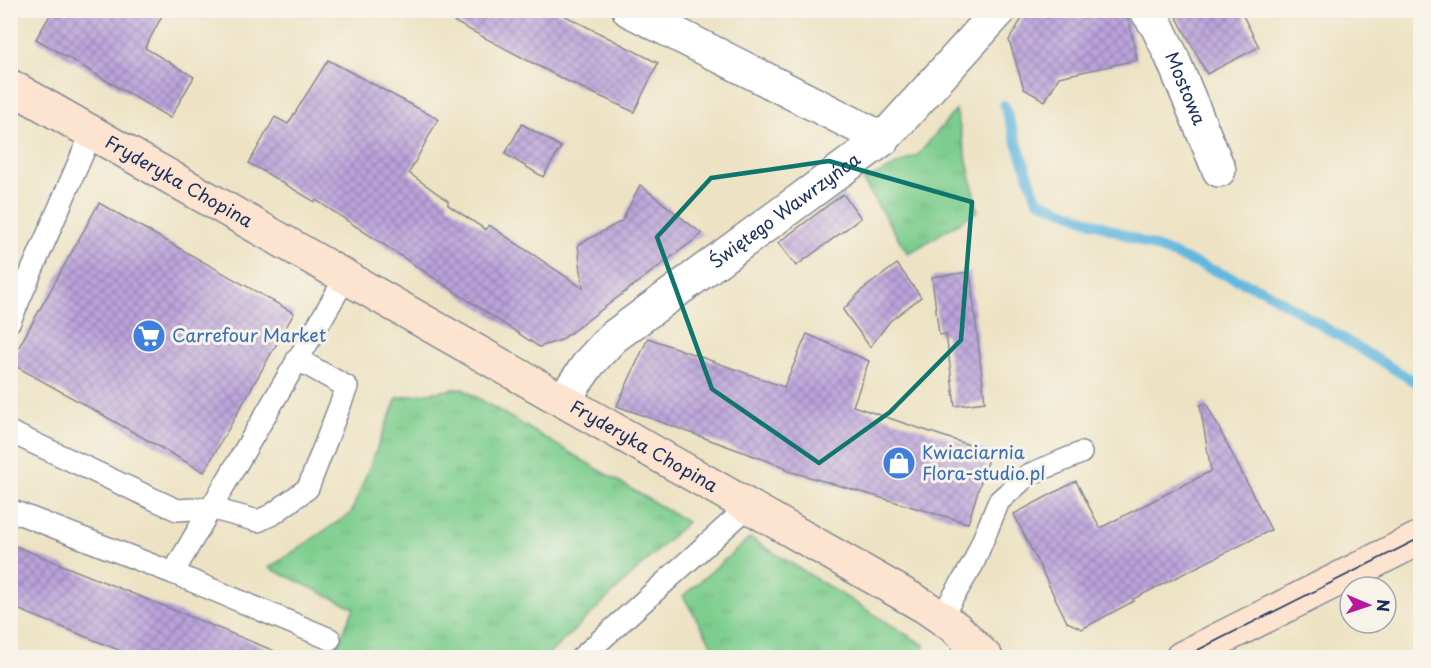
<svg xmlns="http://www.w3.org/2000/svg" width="1431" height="668" viewBox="0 0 1431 668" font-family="'Playpen Sans',sans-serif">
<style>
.grass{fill:url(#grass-tufts);stroke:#4c7e76;stroke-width:1.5}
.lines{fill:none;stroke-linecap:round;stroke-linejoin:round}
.stream{stroke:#62b7df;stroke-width:10}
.building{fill:url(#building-cross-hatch)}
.lane-casing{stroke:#848991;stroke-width:24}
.street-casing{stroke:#848991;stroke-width:36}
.secondary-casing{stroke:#848991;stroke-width:36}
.lane{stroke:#fff;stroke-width:21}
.street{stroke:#fff;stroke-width:33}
.secondary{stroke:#fde4d1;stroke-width:33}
.tram{stroke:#1b2f5e;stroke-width:1.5}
.marked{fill:none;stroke:#0f766e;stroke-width:4.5;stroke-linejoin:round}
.labels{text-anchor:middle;stroke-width:6;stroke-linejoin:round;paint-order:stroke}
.street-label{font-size:18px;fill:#1b2f5e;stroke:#f7f3e8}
.shop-label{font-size:18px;fill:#366cbe;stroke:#f7f3e8;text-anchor:start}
</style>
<defs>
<pattern id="grass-tufts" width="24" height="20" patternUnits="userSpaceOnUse" patternTransform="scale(1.5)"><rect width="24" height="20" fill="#7dce8e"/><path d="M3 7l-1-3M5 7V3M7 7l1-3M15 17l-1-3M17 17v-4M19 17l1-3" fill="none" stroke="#6bb17d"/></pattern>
<pattern id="building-cross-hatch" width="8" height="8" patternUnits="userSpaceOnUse" patternTransform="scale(1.5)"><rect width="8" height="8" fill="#bba3da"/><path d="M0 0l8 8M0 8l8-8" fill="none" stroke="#9785b4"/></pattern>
</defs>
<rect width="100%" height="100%" fill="#f7f3e8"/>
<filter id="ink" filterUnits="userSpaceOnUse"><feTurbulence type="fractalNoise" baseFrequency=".0167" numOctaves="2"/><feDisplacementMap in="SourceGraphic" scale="12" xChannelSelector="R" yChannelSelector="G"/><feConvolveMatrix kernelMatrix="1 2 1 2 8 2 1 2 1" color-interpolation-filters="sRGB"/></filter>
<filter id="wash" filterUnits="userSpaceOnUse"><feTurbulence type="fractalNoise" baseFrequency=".008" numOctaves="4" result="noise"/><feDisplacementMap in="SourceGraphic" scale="24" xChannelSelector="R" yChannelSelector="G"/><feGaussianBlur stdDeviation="1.35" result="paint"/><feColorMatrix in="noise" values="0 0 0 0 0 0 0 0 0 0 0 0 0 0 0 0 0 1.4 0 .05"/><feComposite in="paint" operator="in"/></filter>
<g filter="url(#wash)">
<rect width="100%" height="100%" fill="#ede3c4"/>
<path class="grass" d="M956 110 978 211 908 254 863 181 918 155Z
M461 388 687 522 546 657H332L354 608 269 568 351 513 397 398Z
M750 538 924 645 920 657H719L683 596Z"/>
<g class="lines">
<path class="stream" d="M1004 105 1037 200 1263 290 1420 385"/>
</g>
<g id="blocks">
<path class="building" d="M53 10H165L145 48 194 77 170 118 36 39Z
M432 10H554L658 63 634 112 563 79Z
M1027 10H1113L1129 20 1137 60 1059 77 1045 101 1024 89 1009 40Z
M1173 10H1240L1259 47 1207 74Z
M328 60 438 119 409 173 448 201V205L486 230 489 225 583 288 578 245 622 221 640 185 702 234 561 340 539 347 316 200 315 202 249 163 275 117 288 124Z
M522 124 561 147 543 177 505 154Z
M843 194 861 218 796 266 778 243Z
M99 203 294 313 204 472 10 363Z
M897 264 921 297 890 321 870 347 843 310 862 290Z
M970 272 985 402 955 406 946 334 939 335 932 277Z
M807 334 869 361 853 406 990 452 968 523 785 470 787 468 617 406 648 338 784 387Z
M1206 403 1271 530 1133 599 1134 601 1082 629 1067 622 1014 514 1076 481 1100 528 1211 471 1200 405Z
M10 544 287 656V657H136L10 606Z"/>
</g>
</g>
<g filter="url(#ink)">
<use href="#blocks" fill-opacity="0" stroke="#848991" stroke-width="1.5"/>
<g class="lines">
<defs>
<path id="lane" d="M10 321 92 132
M10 432 177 510 210 508 258 521 273 514 308 488 347 387 297 359
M10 510 173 573 346 277
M173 573 330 639
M941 617 973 564 999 501 1028 475 1081 453
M581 658 749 506"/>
<g id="street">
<path d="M629 10 883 139"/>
<path id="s1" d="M1146 10 1157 26 1171 55 1219 170"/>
<path id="s2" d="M563 400 590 362 612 338 883 139 1000 10"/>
</g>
<g id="secondary">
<path id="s3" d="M10 86 924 606 956 628 986 658"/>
<path d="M1182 658 1420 538"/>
</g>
</defs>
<use href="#lane" class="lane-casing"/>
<use href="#street" class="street-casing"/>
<use href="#secondary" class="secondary-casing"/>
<use href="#lane" class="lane"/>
<use href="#street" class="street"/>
<use href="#secondary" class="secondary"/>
<path class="tram" d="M1182 658 1420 538"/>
</g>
</g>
<path class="marked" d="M829 161 972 202 961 340 890 412 819 463 712 389 657 237 711 178Z"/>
<defs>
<symbol id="supermarket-disc" viewBox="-11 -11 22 22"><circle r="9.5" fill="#3f7fe0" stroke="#f7f3e8"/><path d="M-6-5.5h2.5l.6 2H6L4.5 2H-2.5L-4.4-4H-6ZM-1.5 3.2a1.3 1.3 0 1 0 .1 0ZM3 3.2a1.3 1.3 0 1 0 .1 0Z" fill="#fff"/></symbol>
<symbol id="shop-disc" viewBox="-11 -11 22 22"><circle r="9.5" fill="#3f7fe0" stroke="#f7f3e8"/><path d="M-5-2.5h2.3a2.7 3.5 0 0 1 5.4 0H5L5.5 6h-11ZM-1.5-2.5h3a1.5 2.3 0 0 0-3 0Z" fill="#fff"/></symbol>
</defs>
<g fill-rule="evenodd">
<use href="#supermarket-disc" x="130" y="317" width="38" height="38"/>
<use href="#shop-disc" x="880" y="444" width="38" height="38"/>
</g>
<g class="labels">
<g class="street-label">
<text dy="6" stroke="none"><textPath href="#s1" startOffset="88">Mostowa</textPath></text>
<text dy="6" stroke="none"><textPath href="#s3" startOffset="194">Fryderyka Chopina</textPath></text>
<text dy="6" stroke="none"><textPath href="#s2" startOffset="294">Świętego Wawrzyńca</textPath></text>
<text dy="6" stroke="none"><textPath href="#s3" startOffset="729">Fryderyka Chopina</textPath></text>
</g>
<g class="shop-label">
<text x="172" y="342">Carrefour Market</text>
<text x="922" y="459">Kwiaciarnia<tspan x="922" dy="21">Flora-studio.pl</tspan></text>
</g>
</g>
<rect width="1431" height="668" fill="none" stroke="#f7f3e8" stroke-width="36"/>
<g transform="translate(1368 605) rotate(92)"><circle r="28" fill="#f7f3e8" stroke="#9fa5b1" stroke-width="1.5"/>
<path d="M0-4.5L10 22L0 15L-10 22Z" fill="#b5179e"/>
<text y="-9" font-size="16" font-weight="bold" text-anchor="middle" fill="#1b2f5e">N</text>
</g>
</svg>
